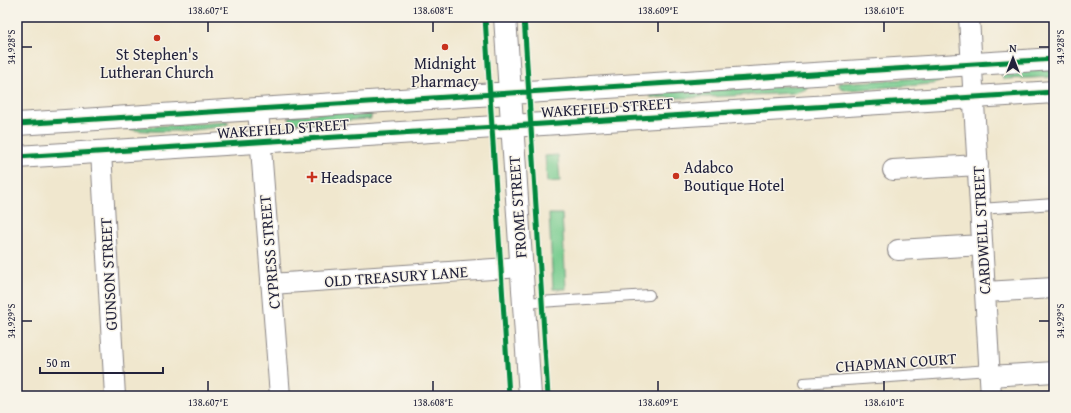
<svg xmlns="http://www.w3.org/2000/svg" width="1071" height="413" viewBox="0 0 1071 413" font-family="'Gentium Book Plus',serif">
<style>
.green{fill:#78cc8f;stroke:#4d7765}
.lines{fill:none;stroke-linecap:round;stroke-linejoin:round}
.lane-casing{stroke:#898484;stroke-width:12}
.street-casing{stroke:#898484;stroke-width:22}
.secondary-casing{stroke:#898484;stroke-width:24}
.lane{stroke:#fff;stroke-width:10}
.street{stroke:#fff;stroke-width:20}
.secondary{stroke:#fff;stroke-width:22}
.cycleway-casing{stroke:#f7f3e8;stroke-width:8}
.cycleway{stroke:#00873e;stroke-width:5}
.ticks{fill:none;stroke:#22223b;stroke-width:1.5}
.poi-dot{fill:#c8321e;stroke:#f7f3e8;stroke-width:1.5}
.labels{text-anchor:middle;stroke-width:3;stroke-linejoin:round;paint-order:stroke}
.poi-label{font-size:16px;fill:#22223b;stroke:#f7f3e8}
.street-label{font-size:16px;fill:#22223b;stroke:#f7f3e8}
.neatline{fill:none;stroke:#22223b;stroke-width:1.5}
.ticks-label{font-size:10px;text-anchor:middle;fill:#22223b}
</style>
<rect width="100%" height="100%" fill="#f7f3e8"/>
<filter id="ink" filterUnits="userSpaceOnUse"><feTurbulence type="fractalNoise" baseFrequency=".025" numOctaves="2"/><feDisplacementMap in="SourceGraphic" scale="8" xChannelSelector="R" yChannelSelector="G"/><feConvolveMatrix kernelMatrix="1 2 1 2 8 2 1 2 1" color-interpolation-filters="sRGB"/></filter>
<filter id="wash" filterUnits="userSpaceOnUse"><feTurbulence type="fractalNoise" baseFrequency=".012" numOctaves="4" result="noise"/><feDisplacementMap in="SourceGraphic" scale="16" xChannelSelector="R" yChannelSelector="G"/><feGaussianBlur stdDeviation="0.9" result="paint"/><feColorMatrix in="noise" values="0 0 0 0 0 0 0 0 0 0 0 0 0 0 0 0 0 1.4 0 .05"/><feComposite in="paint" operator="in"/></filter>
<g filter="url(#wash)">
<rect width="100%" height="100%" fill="#f0e7ce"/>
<path class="green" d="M1054 67V77L1003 79 1002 73Z
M941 77V81L933 84 848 90 839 87V83Z
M807 85V89L793 93 688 98 650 97V92Z
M336 112 371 113V119L296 123 290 121 289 116Z
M228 122V124C213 131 140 134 124 128Z
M558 155 560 181 547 182 545 156Z
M549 214H562L566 289H553Z"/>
</g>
<g filter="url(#ink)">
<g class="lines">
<defs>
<path id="lane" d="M980 209 1054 204
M524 303 649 295
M804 383 990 370"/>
<path id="street" d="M969 17 991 396
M258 109 280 396
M101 152 115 396
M893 170 978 165
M898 250 982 245
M271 284 521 267
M985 292 1054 288
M990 376 1054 372"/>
<path id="secondary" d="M505 17 530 396
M17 124 1054 59
M17 157 1054 92"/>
</defs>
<use href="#lane" class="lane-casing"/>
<use href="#street" class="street-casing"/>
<use href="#secondary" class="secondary-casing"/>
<use href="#lane" class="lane"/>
<use href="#street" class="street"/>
<use href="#secondary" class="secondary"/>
<defs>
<path id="cycleway" d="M485 17 509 396
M524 17 548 396
M17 124 1054 59
M17 157 1054 92"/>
</defs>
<use href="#cycleway" class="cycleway-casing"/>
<use href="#cycleway" class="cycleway"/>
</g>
</g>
<path class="ticks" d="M208 22V32M433 22V32M658 22V32M884 22V32M22 47H32M1039 47H1049M22 321H32M1039 321H1049M208 381V391M433 381V391M658 381V391M884 381V391"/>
<g class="poi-dot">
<circle cx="157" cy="38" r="4"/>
<circle cx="445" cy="47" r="4"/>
<circle cx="676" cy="176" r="4"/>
<path d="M310 171h4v4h4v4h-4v4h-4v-4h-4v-4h4z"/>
</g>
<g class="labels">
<g class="poi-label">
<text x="157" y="60">St Stephen's<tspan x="157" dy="18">Lutheran Church</tspan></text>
<text x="445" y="69">Midnight<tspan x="445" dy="18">Pharmacy</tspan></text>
<text x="684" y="173" text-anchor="start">Adabco<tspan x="684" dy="18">Boutique Hotel</tspan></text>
<text x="321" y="183" text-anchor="start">Headspace</text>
</g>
<g class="street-label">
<text transform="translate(607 107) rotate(-4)" y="6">WAKEFIELD STREET</text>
<text transform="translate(283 128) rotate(-4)" y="6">WAKEFIELD STREET</text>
<text transform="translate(517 207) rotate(-94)" y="6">FROME STREET</text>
<text transform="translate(981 230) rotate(-93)" y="6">CARDWELL STREET</text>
<text transform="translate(269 252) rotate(-95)" y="6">CYPRESS STREET</text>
<text transform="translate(108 274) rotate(-93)" y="6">GUNSON STREET</text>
<text transform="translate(396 276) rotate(-4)" y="6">OLD TREASURY LANE</text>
<text transform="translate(896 362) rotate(-4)" y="6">CHAPMAN COURT</text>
</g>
</g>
<rect width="1071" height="413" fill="none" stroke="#f7f3e8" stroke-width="44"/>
<g transform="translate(1013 58)" stroke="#f7f3e8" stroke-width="3" paint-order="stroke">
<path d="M0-3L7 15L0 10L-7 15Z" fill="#22223b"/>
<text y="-6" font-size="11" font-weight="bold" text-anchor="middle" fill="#22223b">N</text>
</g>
<path d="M40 367v6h123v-6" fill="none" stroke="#22223b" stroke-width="2"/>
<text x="46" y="367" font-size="12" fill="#22223b" stroke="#f7f3e8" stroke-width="3" paint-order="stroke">50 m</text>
<rect x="22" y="22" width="1027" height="369" class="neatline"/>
<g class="ticks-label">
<text x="208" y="14">138.607°E</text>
<text x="433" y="14">138.608°E</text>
<text x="658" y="14">138.609°E</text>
<text x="884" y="14">138.610°E</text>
<text transform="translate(11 47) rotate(-90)" y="4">34.928°S</text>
<text transform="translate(1060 47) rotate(-90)" y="4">34.928°S</text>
<text transform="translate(11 321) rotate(-90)" y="4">34.929°S</text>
<text transform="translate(1060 321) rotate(-90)" y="4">34.929°S</text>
<text x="208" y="406">138.607°E</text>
<text x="433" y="406">138.608°E</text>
<text x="658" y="406">138.609°E</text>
<text x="884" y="406">138.610°E</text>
</g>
</svg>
